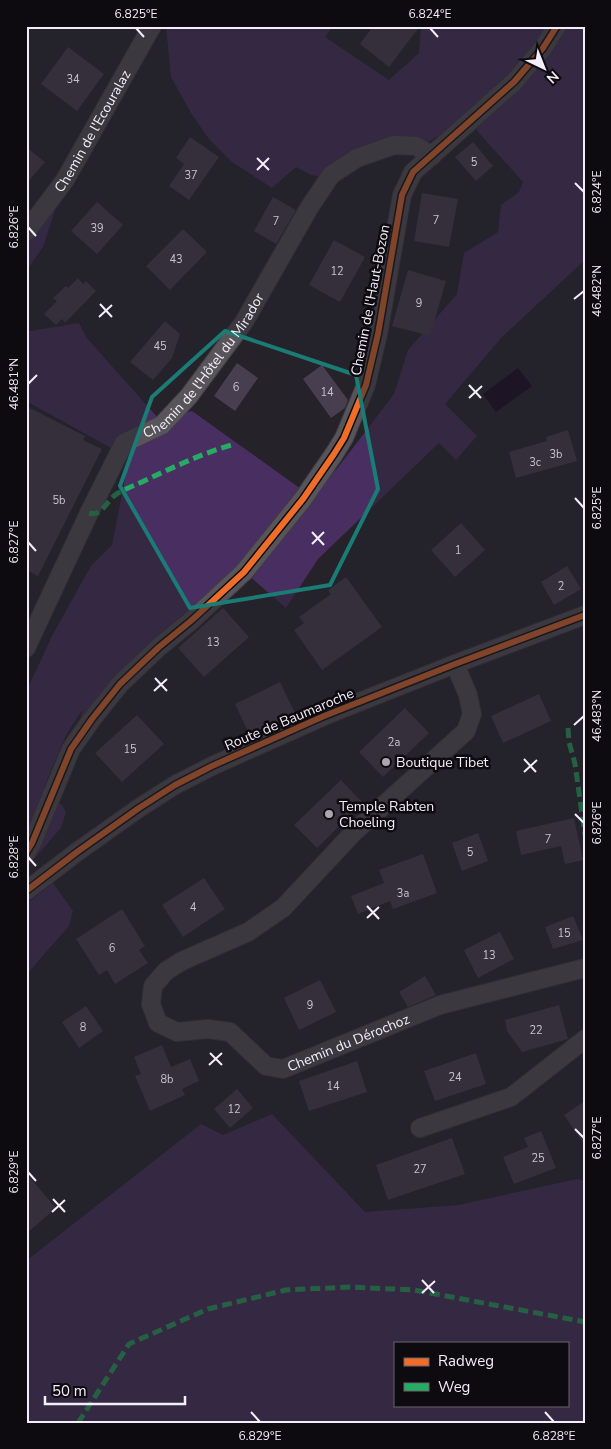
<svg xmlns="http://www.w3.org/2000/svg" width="611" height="1449" viewBox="0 0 611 1449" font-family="'Nunito Sans',sans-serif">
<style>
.green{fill:#492f61;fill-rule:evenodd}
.water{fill:#140323}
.building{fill:#473e50}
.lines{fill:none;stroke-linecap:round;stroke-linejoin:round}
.minor-casing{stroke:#3f3d44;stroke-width:20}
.minor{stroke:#57555a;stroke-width:18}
.quiet{stroke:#26ab63;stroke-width:5;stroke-dasharray:10 5;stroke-linecap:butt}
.cycleway-casing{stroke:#0d0a10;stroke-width:9}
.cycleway{stroke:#ee6e29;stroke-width:6}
.marked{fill:none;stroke:#1a7c75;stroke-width:4;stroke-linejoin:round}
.ticks{fill:none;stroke:#f3eef9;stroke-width:2}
.poi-dot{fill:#aba7b1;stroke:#0d0a10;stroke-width:2}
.labels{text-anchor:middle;stroke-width:5;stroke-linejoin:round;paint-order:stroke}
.number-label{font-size:11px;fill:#c8c2cf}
.street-label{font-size:14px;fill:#f3eef9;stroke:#0d0a10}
.poi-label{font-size:14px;fill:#f3eef9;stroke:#0d0a10;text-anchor:start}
.neatline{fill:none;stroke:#f3eef9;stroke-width:2}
.ticks-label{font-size:12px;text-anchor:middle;fill:#f3eef9}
</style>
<rect width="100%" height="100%" fill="#25222a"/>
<path class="green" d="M166 26H333L325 37 389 80 419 53 421 26H585V260L502 337 445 404 477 436 456 460 439 443 318 559 286 608 248 575 124 689 75 751 82 710 65 737 44 787V794L62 805 66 812 61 828 26 868V692L52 636 78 589 91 566 112 545 129 458 26 401V330L30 331 79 323 86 337 159 419 192 411 301 489 336 470 394 394 408 350 457 294 464 253 498 232 501 205 519 192 523 182 478 132 471 114 412 153 396 151 358 163 334 179 311 175 296 167 272 188 232 162 209 139 191 113 171 77Z
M57 204 43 247 26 271V210Z
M53 883 73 911 69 926 26 975V904Z
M272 1114 365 1212 458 1205 577 1179 585 1181V1423H26V1261L201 1124 223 1135ZM395 1343H567V1405H395Z"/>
<path class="water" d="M518 368 532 386 496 412 483 394Z"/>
<path class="building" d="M373 26H420L389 67 360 44Z
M68 47 104 74 77 111 41 84Z
M190 137 219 157 189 200 169 186 184 164 176 158Z
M473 142 493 166 476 181 455 157Z
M26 147 45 162 26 184Z
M422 193 458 199 449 247 414 241Z
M273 197 296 210 276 244 254 231Z
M97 202 123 225 97 254 71 231Z
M183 229 207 252 170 290 146 266Z
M334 240 365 257 340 302 309 285Z
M408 270 446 281 430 336 392 326Z
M78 278 83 284 86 281 96 291 65 323 62 319 56 325 44 314 57 301 53 298 66 286 68 288Z
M165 321 180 334 172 358 153 380 130 362Z
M237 363 258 378 235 411 214 396Z
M322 365 348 400 345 408 331 418 303 379Z
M26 406 85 436 83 440 102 449 38 576 26 570Z
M568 430 577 461 516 478 509 452 547 441 546 437Z
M461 523 485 550 455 577 431 550Z
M567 566 581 589 554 605 541 582Z
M346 577 382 627 322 670 294 630 304 623 299 617 331 594 328 590Z
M223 608 249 637 204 677 178 648Z
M280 682 296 715 250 736 235 704Z
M539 694 551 721 503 743 491 716Z
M405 708 429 733 383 777 359 752Z
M137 715 164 744 122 782 95 753Z
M341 780 363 803 317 848 294 825Z
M574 818 583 860 565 864 561 846 521 855 516 831Z
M478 833 488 861 462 871 452 843Z
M423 854 437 893 393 909 390 901 358 914 351 896 384 883 379 870Z
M204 878 225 909 183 937 162 905Z
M122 909 145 946 139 950 148 963 115 984 107 970 99 975 76 939Z
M573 916 583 940 553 949 545 927Z
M500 932 514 959 478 978 464 950Z
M425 976 436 995 408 1007 399 992Z
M320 980 336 1012 299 1030 284 998Z
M559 1005 568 1039 522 1052 507 1031 505 1020Z
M86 1006 103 1031 79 1048 62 1022Z
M162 1045 171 1067 190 1059 199 1081 182 1089 185 1095 150 1111 135 1076 141 1074 134 1057Z
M476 1053 486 1084 435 1101 424 1071Z
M357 1061 367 1092 309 1111 299 1081Z
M237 1089 253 1108 230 1128 214 1109Z
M585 1101V1146L564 1115Z
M541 1131 556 1168 514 1184 503 1157 528 1147 524 1138Z
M452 1138 465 1174 388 1200 376 1165Z
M26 1173 56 1208 26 1234Z"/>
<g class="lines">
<defs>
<g id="minor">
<path id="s1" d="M26 232 65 180 152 26"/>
<path id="s2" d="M26 648 89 513 124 443 162 425 189 396 244 322 309 208 331 175 357 158 394 145 416 146 432 156"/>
<path id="s3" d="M455 664 468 695 472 714 466 731 354 832 283 908 248 932 182 961 166 971 153 986 151 1004 158 1023 177 1032 208 1029 230 1032 266 1066 283 1069 440 1005 585 968"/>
<path d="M26 853 32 843 71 749 92 719 120 684 159 647 192 620 244 572 303 499 334 454 344 438 366 385 378 334 402 195 413 172 514 82 543 48 557 26"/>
<path d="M26 891 77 852 139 808 175 785 212 766 324 716 455 664 585 615"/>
<path d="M420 1128 511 1097 585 1039"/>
</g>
</defs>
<use href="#minor" class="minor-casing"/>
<use href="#minor" class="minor"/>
<path class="quiet" d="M89 513C103 517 105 501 118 493 127 488 136 485 146 480 174 467 201 454 231 445
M568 728 569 742 575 764 585 835
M78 1423 129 1344 208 1309 286 1290 350 1287 414 1290 585 1322"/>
<defs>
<path id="cycleway" d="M26 853 32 843 71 749 92 719 120 684 159 647 192 620 244 572 303 499 334 454 344 438 366 385 378 334 402 195 413 172 514 82 543 48 557 26
M26 891 77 852 139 808 175 785 212 766 324 716 455 664 585 615"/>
</defs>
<use href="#cycleway" class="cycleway-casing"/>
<use href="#cycleway" class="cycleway"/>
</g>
<path d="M0 0H611V1449H0ZM225 331 356 375 378 489 330 585 190 608 120 486 152 397Z" fill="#25222a" fill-opacity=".55" fill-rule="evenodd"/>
<path class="marked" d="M225 331 356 375 378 489 330 585 190 608 120 486 152 397Z"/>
<path class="ticks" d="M136 28 144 37M430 28 438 37M257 158 269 170M257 170 269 158M575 183 584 192M28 227 36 236M574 299 584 291M100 304 112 317M99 317 112 305M28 384 37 375M469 385 481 398M469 398 482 386M575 498 584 508M312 532 324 545M28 542 36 551M312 544 324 532M155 678 167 691M154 691 167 679M574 725 584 716M524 759 536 772M524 772 537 760M575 814 584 823M28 857 36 866M367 906 379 919M367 918 379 907M210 1053 222 1065M209 1065 222 1053M575 1129 584 1138M28 1172 36 1181M53 1199 65 1212M52 1212 65 1200M422 1280 434 1293M422 1293 435 1281M251 1412 260 1422M545 1412 554 1422"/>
<g class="poi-dot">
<circle cx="386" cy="762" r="5"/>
<circle cx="329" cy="814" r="5"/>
</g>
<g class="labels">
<g class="number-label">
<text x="73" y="83">34</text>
<text x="474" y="166">5</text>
<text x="191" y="179">37</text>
<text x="436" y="224">7</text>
<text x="276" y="225">7</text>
<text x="97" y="232">39</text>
<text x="176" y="263">43</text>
<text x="337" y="275">12</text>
<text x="419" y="307">9</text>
<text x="160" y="350">45</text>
<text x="236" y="391">6</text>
<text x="327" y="396">14</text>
<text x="556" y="458">3b</text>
<text x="535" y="466">3c</text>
<text x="59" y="504">5b</text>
<text x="458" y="554">1</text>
<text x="561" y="590">2</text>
<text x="213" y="646">13</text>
<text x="394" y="746">2a</text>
<text x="130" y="753">15</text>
<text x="548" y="843">7</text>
<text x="470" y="856">5</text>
<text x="403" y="897">3a</text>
<text x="193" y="911">4</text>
<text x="564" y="937">15</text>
<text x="112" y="952">6</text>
<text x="489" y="959">13</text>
<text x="310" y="1009">9</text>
<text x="83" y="1031">8</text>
<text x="536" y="1034">22</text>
<text x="455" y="1081">24</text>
<text x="167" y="1083">8b</text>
<text x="333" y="1090">14</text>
<text x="234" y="1113">12</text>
<text x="538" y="1162">25</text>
<text x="420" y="1173">27</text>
</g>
<g class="street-label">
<text dy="5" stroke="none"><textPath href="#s1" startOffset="121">Chemin de l'Ecouralaz</textPath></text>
<text transform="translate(370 300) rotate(-79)" y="5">Chemin de l'Haut-Bozon</text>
<text dy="5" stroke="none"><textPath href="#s2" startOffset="341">Chemin de l'Hôtel du Mirador</textPath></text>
<text transform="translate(289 719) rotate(-23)" y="5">Route de Baumaroche</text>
<text dy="5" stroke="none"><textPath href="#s3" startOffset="729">Chemin du Dérochoz</textPath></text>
</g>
<g class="poi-label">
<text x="396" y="767">Boutique Tibet</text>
<text x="339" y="811">Temple Rabten<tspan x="339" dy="16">Choeling</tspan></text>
</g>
</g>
<rect width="611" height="1449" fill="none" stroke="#0d0a10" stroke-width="55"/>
<rect x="394" y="1342" width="175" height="65" fill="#0d0a10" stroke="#69656d"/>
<rect x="404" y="1358" width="25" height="8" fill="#ee6e29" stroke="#69656d"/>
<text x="438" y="1366" font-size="15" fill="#f3eef9">Radweg</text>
<rect x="404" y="1383" width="25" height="8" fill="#26ab63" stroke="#69656d"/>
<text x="438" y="1392" font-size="15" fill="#f3eef9">Weg</text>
<g transform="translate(544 68) rotate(137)" stroke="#0d0a10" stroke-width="4" paint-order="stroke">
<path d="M0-4L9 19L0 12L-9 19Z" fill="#f3eef9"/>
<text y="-8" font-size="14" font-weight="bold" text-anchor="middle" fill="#f3eef9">N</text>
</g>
<path d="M45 1396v8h140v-8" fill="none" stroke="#f3eef9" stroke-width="2.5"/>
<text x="52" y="1396" font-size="15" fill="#f3eef9" stroke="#0d0a10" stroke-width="4" paint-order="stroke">50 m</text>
<rect x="28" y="28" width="556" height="1394" class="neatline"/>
<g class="ticks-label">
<text x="136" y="18">6.825°E</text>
<text x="430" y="18">6.824°E</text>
<text transform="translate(597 192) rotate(-90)" y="4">6.824°E</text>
<text transform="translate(14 227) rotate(-90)" y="4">6.826°E</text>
<text transform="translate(597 291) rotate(-90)" y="4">46.482°N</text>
<text transform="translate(14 384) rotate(-90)" y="4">46.481°N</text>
<text transform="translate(597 508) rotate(-90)" y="4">6.825°E</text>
<text transform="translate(14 542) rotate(-90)" y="4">6.827°E</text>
<text transform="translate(597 716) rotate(-90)" y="4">46.483°N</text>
<text transform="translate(597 823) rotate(-90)" y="4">6.826°E</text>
<text transform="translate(14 857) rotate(-90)" y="4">6.828°E</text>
<text transform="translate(597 1138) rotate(-90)" y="4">6.827°E</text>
<text transform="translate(14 1172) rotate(-90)" y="4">6.829°E</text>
<text x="260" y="1440">6.829°E</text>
<text x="554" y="1440">6.828°E</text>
</g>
</svg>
